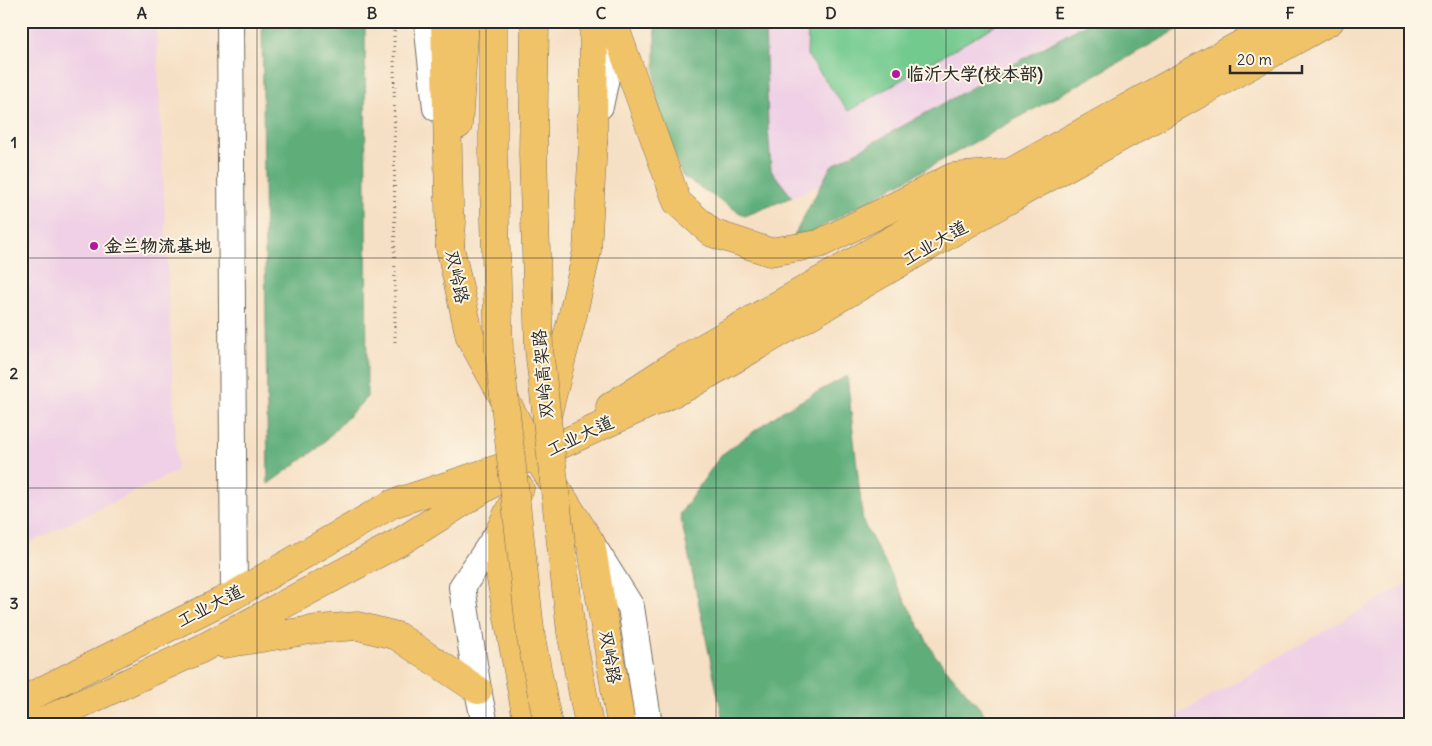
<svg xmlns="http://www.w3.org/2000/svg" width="1432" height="746" viewBox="0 0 1432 746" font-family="Delius,'LXGW WenKai TC',sans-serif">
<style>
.built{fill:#efd0e6}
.green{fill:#73ca8f;stroke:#4f7a5d}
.forest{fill:#5eae7a;stroke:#446c52}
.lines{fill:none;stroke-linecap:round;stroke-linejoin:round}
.minor-casing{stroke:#726a61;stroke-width:28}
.major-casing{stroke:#726a61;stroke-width:29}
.highway-casing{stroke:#726a61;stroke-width:29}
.path{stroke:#726a61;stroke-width:3;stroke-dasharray:1 4;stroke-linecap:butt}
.minor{stroke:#fff;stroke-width:26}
.major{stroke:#f1c369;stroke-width:28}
.highway{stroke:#f1c369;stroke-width:28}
.highway-bridge-casing{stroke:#726a61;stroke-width:29;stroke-linecap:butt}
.highway-bridge{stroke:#f1c369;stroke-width:28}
.grid{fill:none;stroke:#2b2b2b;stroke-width:1;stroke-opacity:0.55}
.poi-dot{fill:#b5179e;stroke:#fcf5e5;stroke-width:2}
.labels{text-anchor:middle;stroke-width:4;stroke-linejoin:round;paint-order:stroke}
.poi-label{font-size:18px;font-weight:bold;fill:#2b2b2b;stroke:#fcf5e5;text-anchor:start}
.street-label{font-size:18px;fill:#2b2b2b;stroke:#fcf5e5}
.neatline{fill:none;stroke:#2b2b2b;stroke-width:2}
.grid-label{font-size:16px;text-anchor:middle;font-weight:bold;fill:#2b2b2b}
</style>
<rect width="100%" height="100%" fill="#fcf5e5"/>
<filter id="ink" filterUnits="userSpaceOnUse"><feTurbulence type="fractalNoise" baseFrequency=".02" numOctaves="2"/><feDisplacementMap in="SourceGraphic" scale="10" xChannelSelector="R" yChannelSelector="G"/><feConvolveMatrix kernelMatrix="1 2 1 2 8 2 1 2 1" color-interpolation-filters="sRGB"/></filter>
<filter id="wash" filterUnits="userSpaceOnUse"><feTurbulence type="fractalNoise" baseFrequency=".0096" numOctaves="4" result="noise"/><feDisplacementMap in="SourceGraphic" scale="20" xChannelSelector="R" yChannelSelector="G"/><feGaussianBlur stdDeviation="1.12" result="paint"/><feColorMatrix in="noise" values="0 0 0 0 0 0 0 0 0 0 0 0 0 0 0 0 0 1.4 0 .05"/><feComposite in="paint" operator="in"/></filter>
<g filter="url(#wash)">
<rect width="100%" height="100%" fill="#f6e0c5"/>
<path class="built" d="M21 21H156L177 471 21 547Z
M765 21H1119L847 174 792 197 771 170 768 127Z
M1411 581V725H1161Z"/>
<path class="green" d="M808 21H1003L848 111 807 55Z"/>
<path class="forest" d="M262 21H365L367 397 318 448 268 484Z
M655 21H765L768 127 771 170 792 197 745 216 682 176 655 103Z
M1091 21H1193L789 245 831 166Z
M847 376 863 522 934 654 994 725H724L680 514 721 455 784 410Z"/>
</g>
<g filter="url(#ink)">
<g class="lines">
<defs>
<path id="minor" d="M230 21 234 595
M427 21 436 108
M600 106 616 30V21
M591 543 631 607 649 725
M485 725 478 690 462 587 500 530"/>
<path id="major" d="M616 30 677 202 712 233 770 252 819 244 953 177 1002 173
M458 125 465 21
M452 222 450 247 470 337 536 456 591 543 621 725
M610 407 685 358 1011 172 1283 21
M547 416 573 314 587 251 593 143 591 119
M520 488 500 530V574L528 725
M224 644 317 629 358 626 397 636 478 690
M21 701 234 595 392 504 536 456 688 386 1022 192 1330 21
M35 725 201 649 403 540 501 478"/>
<path id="highway" d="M445 21 450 247
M593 143 594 21"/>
</defs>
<use href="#minor" class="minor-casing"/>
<use href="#major" class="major-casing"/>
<use href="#highway" class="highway-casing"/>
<path class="path" d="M394 21 395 344"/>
<use href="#minor" class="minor"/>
<use href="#major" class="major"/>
<use href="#highway" class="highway"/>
<defs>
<path id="highway-bridge" d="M493 21V154L499 351 531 638 548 725
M535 21 533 154 539 349 571 632 589 725"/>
</defs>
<use href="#highway-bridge" class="highway-bridge-casing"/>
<use href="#highway-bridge" class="highway-bridge"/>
</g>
</g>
<path class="grid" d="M257 21V725M486 21V725M716 21V725M946 21V725M1175 21V725M21 258H1411M21 488H1411"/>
<g class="poi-dot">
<circle cx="896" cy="74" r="5"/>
<circle cx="94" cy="246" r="5"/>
</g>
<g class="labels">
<g class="poi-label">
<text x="906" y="80">临沂大学(校本部)</text>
<text x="104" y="252">金兰物流基地</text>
</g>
<g class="street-label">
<text transform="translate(935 243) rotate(-30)" y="6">工业大道</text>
<text transform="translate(457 277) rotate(78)" y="6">双岭路</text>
<text transform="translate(543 374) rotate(-95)" y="6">双岭高架路</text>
<text transform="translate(580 436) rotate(-25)" y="6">工业大道</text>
<text transform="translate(210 606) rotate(-27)" y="6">工业大道</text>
<text transform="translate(610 657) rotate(80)" y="6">双岭路</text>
</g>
</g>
<rect width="1432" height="746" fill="none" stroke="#fcf5e5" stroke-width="55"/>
<path d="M1230 65v8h72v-8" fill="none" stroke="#2b2b2b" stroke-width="2.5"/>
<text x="1237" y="65" font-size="15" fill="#2b2b2b" stroke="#fcf5e5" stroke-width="4" paint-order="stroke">20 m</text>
<rect x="28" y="28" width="1376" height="690" class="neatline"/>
<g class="grid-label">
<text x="142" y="19">A</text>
<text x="372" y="19">B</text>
<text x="601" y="19">C</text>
<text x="831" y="19">D</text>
<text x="1060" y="19">E</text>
<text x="1290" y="19">F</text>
<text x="14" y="148">1</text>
<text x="14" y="379">2</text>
<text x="14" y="609">3</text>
</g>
</svg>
